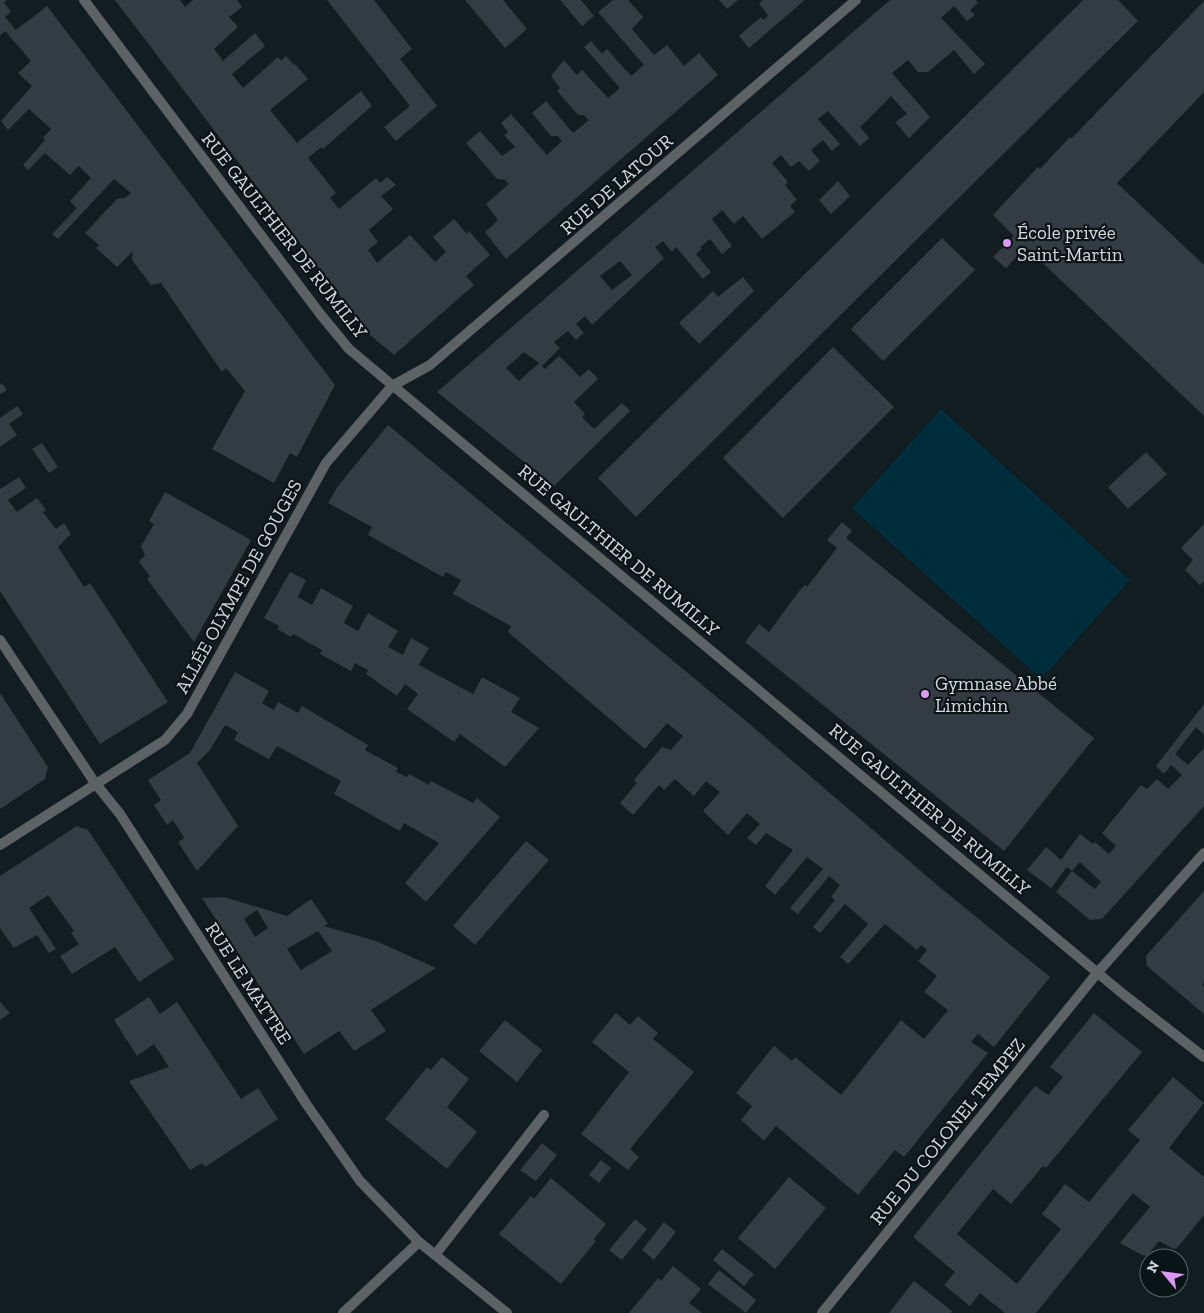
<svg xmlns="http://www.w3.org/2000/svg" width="1204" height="1313" viewBox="0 0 1204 1313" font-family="'Zilla Slab',serif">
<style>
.green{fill:#002d3b}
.building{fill:#333c43;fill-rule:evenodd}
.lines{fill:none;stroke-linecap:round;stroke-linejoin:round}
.lane{stroke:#5d6364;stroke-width:10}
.street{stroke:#5d6364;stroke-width:10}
.poi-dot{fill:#db99f5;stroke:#091417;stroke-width:2}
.labels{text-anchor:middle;stroke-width:4.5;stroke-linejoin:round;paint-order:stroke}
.street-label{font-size:19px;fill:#d6dde0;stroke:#091417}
.poi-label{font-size:19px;fill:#d6dde0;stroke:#091417;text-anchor:start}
</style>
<rect width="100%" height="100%" fill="#121d21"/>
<path class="green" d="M941 409 1130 580 1041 679 852 508Z"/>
<path class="building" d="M0 0H7L4 2 11 12 5 17 16 30 47 6 335 385 297 457 290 453 274 483 212 449 245 391 226 368 222 372 161 283 151 285 132 260 133 251 117 267 96 248 99 245 85 233 117 199 125 198 131 193 114 179 58 239 52 234 77 208 70 201 91 178 79 166 70 175 45 153 28 170 23 165 45 140 43 138 51 129 29 109 8 130 1 121 32 86 18 73 31 61 5 31 0 36Z
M115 0H180L185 7 193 0H237L242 7 229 17 238 27 214 49 223 61 255 33 265 46 232 74 243 88 278 57 281 61 286 56 294 65 295 64 308 79 270 110 297 143 361 91 372 106 323 149 321 147 308 158 336 193 330 198 339 209 376 178 380 183 387 177 396 185 381 196 393 209 369 230 378 242 368 250 377 263 410 235 435 262 446 252 433 237 454 219 467 234 469 231 490 255 466 276 474 285 394 355 370 335Z
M327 0H374L412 49 400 59 437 106 396 141 384 127 410 106Z
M465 0H503L527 29 505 48Z
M560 0H581L594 16 582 26Z
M613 0H628L643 17 632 29 654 55 667 45 684 66 699 53 718 75 506 259 485 232 498 220 486 204 509 184 505 180 497 179 466 143 480 131 502 156 515 147 504 135 508 132 501 123 511 114 547 155 562 141 558 136H551L532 113 546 101 573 133 589 120 584 115H578L557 91 560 88 551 76 564 60 577 75 582 70 608 98 620 88 584 47 591 41 602 54 607 49 631 76 644 65 598 12Z
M719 0H738L727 9Z
M763 0H805L749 48 739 36 761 17 764 20 768 15 759 4Z
M890 0H976L978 3 970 10 975 15 967 21 954 6 941 18 985 64 974 74 954 50 928 72H918L908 60 892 73 930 117 909 138 895 122 907 114 891 96 860 127 869 138 860 146 828 111 818 119 840 144 832 151 823 140 811 150 820 161 809 171 799 161 791 167 781 155 772 163 788 182 785 185 797 200 790 206 795 212 762 239 743 216 734 224 722 210 712 219 732 246 722 254 710 239 700 247 702 249 696 254 711 272 703 279 676 247 672 252 663 241 655 247 664 258 606 312 592 325 585 316 576 324 584 333 576 340 568 331 554 342 560 348 542 366 545 369 559 356 580 377 589 369 598 379 574 402 585 414 582 417 594 429 622 403 630 411 554 486 437 392ZM620 261 632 275 612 290 600 276ZM524 352 539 363 519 381 506 368Z
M1083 0H1118L1138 21 636 517 598 478Z
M1204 1V92L1117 183 1204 265V416L1026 247 1006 268 993 257 1014 236 993 215 1038 167 1040 169 1070 137 1071 139Z
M838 181 850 196 831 214 819 200Z
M942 238 975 270 883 361 851 329Z
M743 277 754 291 699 344 679 323 713 291 718 297Z
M833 347 894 407 783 518 723 458Z
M2 383 7 390 0 394V385Z
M17 406 23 414 9 424 17 435 0 447V418Z
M388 425 753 727 937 885 1050 977 994 1047 978 1034 971 1042 988 1053 904 1157 895 1150 858 1195 776 1126 764 1141 741 1120 752 1106 736 1093 774 1046 792 1061 795 1057 841 1095 901 1020 924 1039 948 1010 924 992 937 976 918 961 927 950 921 945 917 950 885 924 848 964 840 957 868 924 845 904 820 933 813 927 835 900 831 897 840 885 829 876 798 914 790 908 823 869 807 857 775 895 765 886 793 850 766 833 756 845 747 838 760 824 747 813 728 835 703 811 720 792 706 781 694 796 675 779 664 790 659 785 633 815 620 803 637 783 634 780 662 747 671 750 683 736 667 723 645 749 508 632 511 626 453 594 461 580 446 572 443 577 368 535 372 527 328 503 338 486Z
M42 443 58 467 49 473 32 449Z
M1146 452 1167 474 1128 509 1108 487Z
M19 477 26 488 8 500 17 512 37 498 46 510 43 512 56 529 64 523 71 534 58 547 84 587 90 583 168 702 100 744 0 591V489Z
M165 492 251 540 194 642 147 579 150 576 139 562 145 555 141 546 154 524 149 521Z
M842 522 852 531 846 538 1094 738 1004 851 745 642 759 624 769 632 800 590 805 585 807 587 837 548 827 540Z
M1204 524V581L1200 585 1185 570 1193 560 1181 548Z
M290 572 306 580 298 597 312 605 321 588 353 606 344 623 358 631 368 613 398 631 388 647 403 655 411 638 429 648 419 665 473 694 482 677 520 698 511 712 539 728 505 767 460 734 454 742 407 709 418 694 405 684 397 696 366 674 368 670 355 663 351 671 320 654 322 650 293 634 291 637 277 629 279 626 264 618Z
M235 672 269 691 262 703 274 710 278 702 298 713 302 706 368 745 365 750 398 768 396 772 407 777 409 774 429 785 431 781 473 803 477 798 500 817 426 902 405 883 439 843 404 823 400 831 334 794 341 781 277 746 269 759 234 740 238 732 225 725 210 750 197 763 238 826 197 871 178 842 184 838 173 820 167 825 154 805 161 800 148 780 190 753Z
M0 693 48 767 45 779 0 809Z
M1204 704V735L1196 727 1175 754 1188 765 1204 748V806L1102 919 1090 920 1056 892 1072 871 1095 889 1101 882 1080 862 1072 871 1067 867 1051 888 1027 870 1046 847 1061 860 1080 834 1093 844 1095 842 1109 854 1116 846 1102 833 1141 785 1147 789 1157 779 1168 789 1182 775 1171 765 1164 774 1156 766Z
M77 826 88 830 174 959 139 982 115 947 72 974 60 956 79 944 71 933 74 931 48 895 29 908 56 949 49 953 37 935 14 948 0 928V876Z
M526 841 549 860 475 945 453 926Z
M1204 891V982L1202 985 1204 987V1014L1147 966 1146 956Z
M224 897 287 916 311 899 328 924 324 926 376 941 436 968 371 1010 386 1031 354 1051 339 1031 304 1054 202 898ZM257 910 268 928 255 937 244 919ZM318 931 332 951 301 970 287 949Z
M149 997 160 1014 177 1002 241 1099 258 1088 278 1119 205 1167 202 1163 190 1170 129 1081 169 1067 154 1044 137 1056 114 1020Z
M0 1002 10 1013 0 1020Z
M616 1013 630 1025 638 1016 658 1033 653 1039 694 1072 630 1149 639 1157 628 1170 581 1134 629 1072 592 1042Z
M1094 1013 1142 1052 1046 1168 1043 1166 1011 1204 993 1189 957 1234 1017 1284 1061 1229 1042 1214 1065 1184 1089 1202 1140 1140 1128 1130 1173 1077 1204 1103 1169 1148 1204 1177V1215L1178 1247 1174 1249 1159 1241 1147 1256 1142 1255 1120 1243 1150 1207 1133 1193 1036 1313H1005L980 1293 970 1306 944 1285 955 1272 913 1237 1035 1086 1048 1095 1063 1077 1050 1067Z
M505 1020 542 1050 517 1082 479 1051Z
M442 1057 469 1079 447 1107 477 1132 447 1169 385 1119 427 1067 431 1070Z
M542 1143 557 1155 536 1181 520 1170Z
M601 1160 611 1168 599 1183 589 1175Z
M789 1177 826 1208 775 1269 738 1238Z
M551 1178 606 1224 594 1239 596 1241 561 1284 499 1234 531 1196 534 1199Z
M635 1219 647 1229 622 1260 609 1250Z
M664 1222 676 1232 654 1260 642 1250Z
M722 1249 754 1274 744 1286 713 1260Z
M673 1266 701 1289 689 1303 702 1313H629L658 1278 661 1281Z
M719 1270 756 1300 746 1313 708 1284Z
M914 1281 952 1311 951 1313H889Z"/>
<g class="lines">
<path class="lane" d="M435 1255 544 1115"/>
<path class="street" d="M84 0 321 315 349 349 1123 994 1204 1057
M0 640 95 783 120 814 307 1105 360 1181 419 1242 507 1313
M0 845 165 740 187 714 326 463 392 386 430 365 856 0
M343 1313 419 1242
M822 1313 1098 972 1204 853"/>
</g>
<g class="poi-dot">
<circle cx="1007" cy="243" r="5"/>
<circle cx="925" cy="694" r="5"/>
</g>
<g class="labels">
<g class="street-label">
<text transform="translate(616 184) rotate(-41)" y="7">RUE DE LATOUR</text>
<text transform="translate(285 235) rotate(52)" y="7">RUE GAULTHIER DE RUMILLY</text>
<text transform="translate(619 550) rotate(40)" y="7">RUE GAULTHIER DE RUMILLY</text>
<text transform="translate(238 586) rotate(-61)" y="7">ALLÉE OLYMPE DE GOUGES</text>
<text transform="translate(930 809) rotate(40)" y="7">RUE GAULTHIER DE RUMILLY</text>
<text transform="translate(249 983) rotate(57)" y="7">RUE LE MATTRE</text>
<text transform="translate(947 1131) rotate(-51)" y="7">RUE DU COLONEL TEMPEZ</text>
</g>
<g class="poi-label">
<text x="1017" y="239">École privée<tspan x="1017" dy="22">Saint-Martin</tspan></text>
<text x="935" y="690">Gymnase Abbé<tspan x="935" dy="22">Limichin</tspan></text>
</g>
</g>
<g transform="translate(1164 1273) rotate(299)"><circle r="24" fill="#091417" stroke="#5b6467"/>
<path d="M0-4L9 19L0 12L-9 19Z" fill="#db99f5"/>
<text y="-8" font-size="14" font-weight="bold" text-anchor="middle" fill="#d6dde0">N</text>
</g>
</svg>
